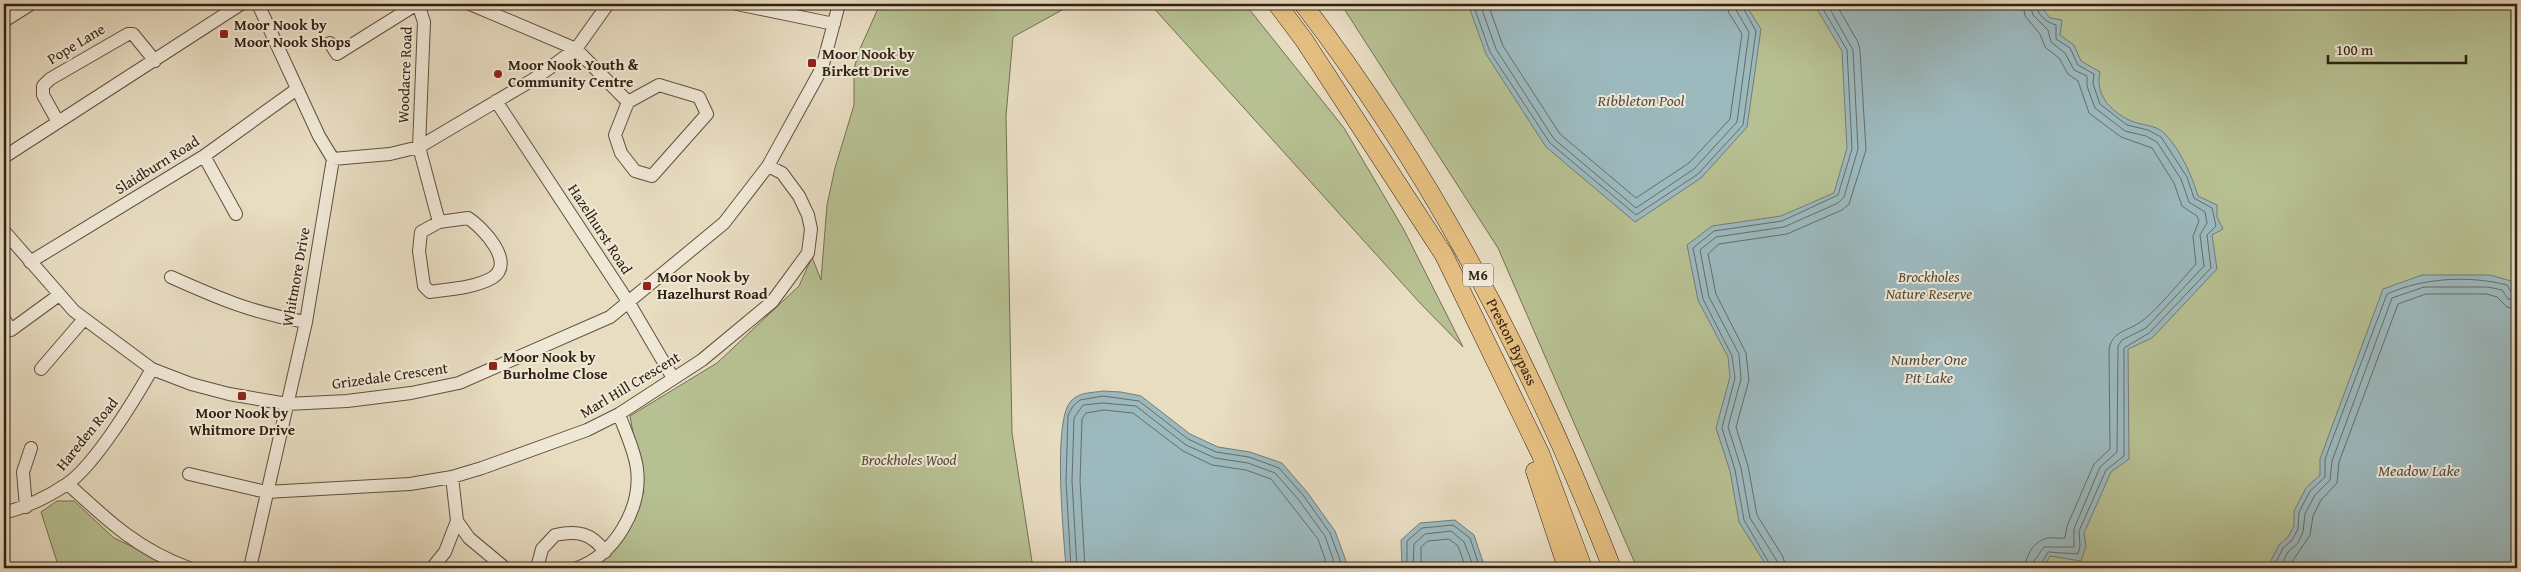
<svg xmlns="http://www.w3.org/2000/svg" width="2521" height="572" viewBox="0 0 2521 572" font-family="'Gentium Book Plus',serif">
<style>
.green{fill:#b7c092;stroke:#747052}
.water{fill:#9cb9be;stroke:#717c79}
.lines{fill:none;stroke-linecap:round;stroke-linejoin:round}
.shore{stroke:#666d68;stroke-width:1}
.minor-casing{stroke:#5f503d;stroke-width:14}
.highway-casing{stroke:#312111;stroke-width:19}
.minor{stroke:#f0e8d7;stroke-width:12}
.highway{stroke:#e4be80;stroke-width:18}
.poi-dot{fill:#8f2418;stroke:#f0e8d7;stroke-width:2}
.labels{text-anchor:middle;stroke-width:4;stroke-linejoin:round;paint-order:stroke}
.shield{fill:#f0e8d7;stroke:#6a5d4c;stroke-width:1}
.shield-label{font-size:14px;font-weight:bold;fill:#312111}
.poi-label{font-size:15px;font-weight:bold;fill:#312111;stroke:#f0e8d7;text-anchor:start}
.street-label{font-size:15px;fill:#312111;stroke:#f0e8d7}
.park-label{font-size:15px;font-style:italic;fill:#524931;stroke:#f0e8d7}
.water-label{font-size:16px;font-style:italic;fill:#514f45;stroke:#f0e8d7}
</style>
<rect width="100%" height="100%" fill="#e8dcc1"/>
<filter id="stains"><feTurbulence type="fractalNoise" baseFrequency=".004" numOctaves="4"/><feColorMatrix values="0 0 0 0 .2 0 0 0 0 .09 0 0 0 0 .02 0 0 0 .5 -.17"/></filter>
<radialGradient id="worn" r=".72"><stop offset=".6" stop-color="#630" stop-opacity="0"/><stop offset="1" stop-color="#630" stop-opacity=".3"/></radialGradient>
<path class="green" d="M880 4H1073L1013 37 1006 116 1012 433 1033 568H563L575 567 623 529 644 492 630 416 717 363 799 286 812 257 821 280 827 205 835 168 854 105V69L859 51Z
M1150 4H1245L1344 128 1404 230 1463 347 1420 303Z
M1341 4H2517V568H1637L1498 248Z
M57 501H74L114 538 177 568H59L41 512Z"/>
<path class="water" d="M1468 4H1745L1761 29 1747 127 1701 178 1635 222 1546 147 1486 54Z
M1814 4H2041L2042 8 2050 18 2062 20 2060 35 2074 45 2081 61 2100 72C2095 94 2109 110 2129 120 2141 126 2156 124 2165 134 2180 149 2192 176 2198 196L2217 205V217L2223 229 2212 235 2217 269 2152 338 2128 349 2129 459 2111 472 2084 533 2086 546 2081 561 2050 556 2043 568H1768L1739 522 1730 471 1716 428 1730 377 1728 357 1698 300 1687 245 1712 226 1781 216 1834 193 1847 148 1842 51Z
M2422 275H2490L2511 281 2517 294V568H2267L2279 545 2288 537 2294 526V511L2306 488 2320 475V459L2383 289Z
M1103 391 1121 392 1141 396 1190 434 1218 447 1250 452 1282 463 1307 492 1335 531 1346 561 1342 568H1066C1064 538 1052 421 1071 401 1079 392 1091 393 1103 391Z
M1455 520 1474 535 1485 568H1402L1401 540 1420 523Z"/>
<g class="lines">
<path class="shore" d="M1473 4 1490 52 1550 143 1636 215 1698 174 1743 125 1756 31 1741 4
M1480 4 1496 49 1554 139 1636 208 1694 169 1737 122 1749 32 1736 10 1735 4
M1488 4 1503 46 1560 134 1636 198 1689 163 1730 119 1742 34 1729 13 1727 4
M2023 4 2025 16 2040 34 2045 47 2059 58 2068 74 2078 81 2089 113 2121 137 2152 148 2174 183 2182 206 2197 216 2199 221 2193 236 2196 264C2183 278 2154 314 2139 323 2127 331 2111 332 2109 350L2110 449 2094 464 2067 526 2065 538C2060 539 2054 537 2049 538 2035 539 2025 556 2025 568
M2030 4 2033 15 2048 30 2051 42 2065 53 2074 70 2087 76V86L2095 108 2125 131 2146 136 2157 142 2181 179 2189 202 2205 212 2207 223 2200 235 2204 266 2146 328 2122 340 2118 346 2117 452 2100 467 2074 529V547H2044L2034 561 2032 568
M2036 4C2037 15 2046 22 2056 25V39L2070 48 2078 65 2094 74 2093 84 2100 104 2127 125 2148 130 2161 137 2187 177 2194 198 2212 208 2216 226 2207 235 2211 268 2149 333 2124 348V456L2106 470 2079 531 2080 546 2078 554 2048 552 2039 568
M1071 568 1066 481 1068 415 1073 406 1080 400 1103 396 1139 401 1188 439 1216 452 1249 457 1279 468 1303 495 1330 533 1340 560 1338 568
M1077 568 1072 481 1074 418 1083 405 1103 403 1136 406 1186 445 1215 458 1248 463 1275 473 1298 499 1325 536 1333 559 1332 568
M1085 568 1080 481 1082 419 1086 413 1104 410 1133 413 1183 451 1212 465 1246 470 1271 479 1318 539 1325 559 1324 568
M1407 568V541L1422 528 1453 525 1470 538 1480 568
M1413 568 1414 544 1425 534 1451 531 1464 542 1474 568
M1421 568V547L1428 541 1449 539 1458 546 1466 568
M1772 568 1744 520 1735 470 1722 428 1735 378 1732 356 1703 299 1693 248 1714 231 1782 221 1838 195 1852 149 1847 50 1820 4
M1778 568 1777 561 1750 518 1741 468 1728 427 1741 379 1739 354 1709 297 1700 250 1716 237 1784 227 1838 203 1844 197 1858 149 1853 50 1827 4
M1786 568 1783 557 1757 515 1748 466 1736 427 1749 380 1746 353 1716 294 1708 254 1719 244 1787 234 1842 210 1849 204 1866 150 1860 50 1858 42 1836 4
M2273 568 2283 548 2292 540 2298 529 2299 512 2310 491 2325 477V459L2387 294C2423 278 2468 275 2507 285L2512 293 2517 295
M2280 568 2288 552 2298 543 2303 532 2305 514 2315 495 2330 480 2332 461 2392 298 2424 287H2488L2502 290 2508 299 2517 301
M2288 568 2310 535 2313 516 2321 500 2337 483 2339 462 2398 304 2426 294H2487L2497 297 2507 307 2517 309"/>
<defs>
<path id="minor" d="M418 4 424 22 419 147 439 222
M470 4 576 49 628 102
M737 4 834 24
M4 21 31 4
M330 43 337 54 417 4
M659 85 699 97 707 114 652 176 635 171 621 153 615 135 628 102Z
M496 101 629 303 673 378
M58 122 43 95V86L50 79 128 34H133L155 61
M204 156 236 214
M4 157 241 4
M333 159 390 154 419 147 534 79 576 49 608 4
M468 218C482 227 517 263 492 278 474 288 450 289 430 292L424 286 419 251 421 232 439 222Z
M4 231 74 311 152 369 191 384 229 394 287 404 347 401 411 393 459 383 610 317 724 223 768 166 822 68 839 4
M30 262 204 156 297 89
M171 277C220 299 253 313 306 322
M4 319 11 330 59 295
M41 369 84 319
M189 474 266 492 410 484 452 477 482 468 587 430 619 414 702 360 772 302 808 253 811 229 808 215 799 196 782 173 768 166
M452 477 457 521 469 538 505 568
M68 484C106 519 138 550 189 568
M26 507 23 472 31 448
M4 513C26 507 48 497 67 484 95 465 135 399 152 369
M250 568 306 322 333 159 319 136 258 4
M432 568 445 552 457 521
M537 568 542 549 555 535C577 530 592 533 605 552
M577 568C614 555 642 509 637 469 635 451 625 431 619 414"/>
<g id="highway">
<path d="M1277 4 1304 40 1444 255 1541 455 1583 568"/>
<path id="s1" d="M1303 4C1434 175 1534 368 1612 568"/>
<path d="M1535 471 1567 568"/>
</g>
</defs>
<use href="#minor" class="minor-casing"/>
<use href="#highway" class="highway-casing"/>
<use href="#minor" class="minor"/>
<use href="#highway" class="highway"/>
</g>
<g class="poi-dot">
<rect x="219" y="29" width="10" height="10" rx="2.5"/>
<rect x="807" y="58" width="10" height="10" rx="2.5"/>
<circle cx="498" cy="74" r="5"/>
<rect x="642" y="281" width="10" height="10" rx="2.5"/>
<rect x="488" y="361" width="10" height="10" rx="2.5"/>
<rect x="237" y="391" width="10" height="10" rx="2.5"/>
</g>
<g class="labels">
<rect class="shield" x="1463" y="263.5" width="30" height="23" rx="4"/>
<g class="shield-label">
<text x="1478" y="280">M6</text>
</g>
<g class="poi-label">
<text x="234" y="30">Moor Nook by<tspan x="234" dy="17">Moor Nook Shops</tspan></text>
<text x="822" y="59">Moor Nook by<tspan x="822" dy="17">Birkett Drive</tspan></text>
<text x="508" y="70">Moor Nook Youth &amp;<tspan x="508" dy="17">Community Centre</tspan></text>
<text x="657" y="282">Moor Nook by<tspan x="657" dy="17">Hazelhurst Road</tspan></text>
<text x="503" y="362">Moor Nook by<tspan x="503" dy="17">Burholme Close</tspan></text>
<text x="242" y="418" text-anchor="middle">Moor Nook by<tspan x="242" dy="17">Whitmore Drive</tspan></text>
</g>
<g class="street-label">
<text transform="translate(76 44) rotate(-31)" y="5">Pope Lane</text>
<text transform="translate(405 75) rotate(-88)" y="5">Woodacre Road</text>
<text transform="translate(157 165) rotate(-32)" y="5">Slaidburn Road</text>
<text transform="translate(600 229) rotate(57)" y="5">Hazelhurst Road</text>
<text transform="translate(296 277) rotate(-80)" y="5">Whitmore Drive</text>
<text dy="5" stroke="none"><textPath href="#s1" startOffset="398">Preston Bypass</textPath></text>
<text transform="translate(390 376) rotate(-8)" y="5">Grizedale Crescent</text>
<text transform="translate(630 385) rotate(-31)" y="5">Marl Hill Crescent</text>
<text transform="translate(87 434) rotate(-51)" y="5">Hareden Road</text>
</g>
<g class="park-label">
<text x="1929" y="282">Brockholes<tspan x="1929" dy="17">Nature Reserve</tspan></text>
<text x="909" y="465">Brockholes Wood</text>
</g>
<g class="water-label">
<text x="1641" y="106">Ribbleton Pool</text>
<text x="1929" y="365">Number One<tspan x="1929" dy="18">Pit Lake</tspan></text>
<text x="2419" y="476">Meadow Lake</text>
</g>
</g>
<rect width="2521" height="572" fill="none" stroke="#e8dcc1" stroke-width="20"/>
<rect x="5" y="5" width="2511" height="562" fill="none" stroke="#312111" stroke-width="2.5"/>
<rect x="10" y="10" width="2501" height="552" fill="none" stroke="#312111"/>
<path d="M2328 55v8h138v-8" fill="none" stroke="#312111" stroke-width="2.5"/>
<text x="2336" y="55" font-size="15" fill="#312111" stroke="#f0e8d7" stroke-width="4" paint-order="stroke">100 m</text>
<rect width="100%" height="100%" filter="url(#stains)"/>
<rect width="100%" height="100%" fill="url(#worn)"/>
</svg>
